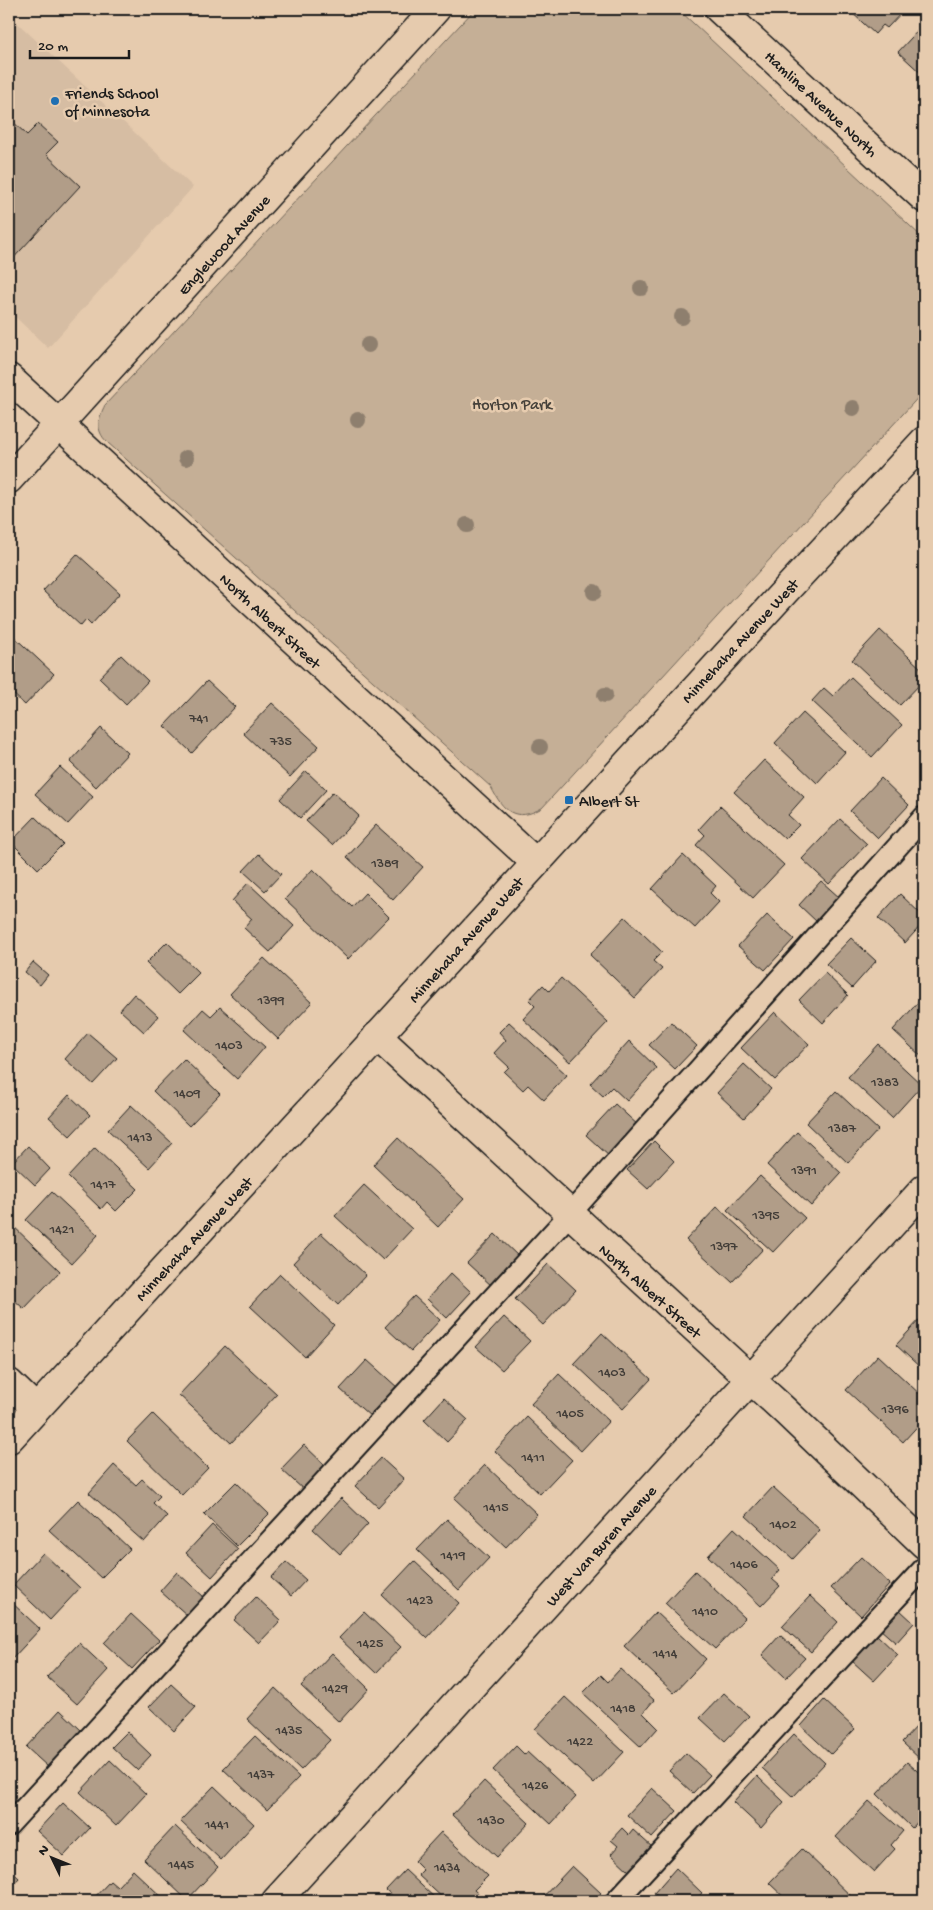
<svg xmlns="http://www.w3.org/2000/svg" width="933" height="1910" viewBox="0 0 933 1910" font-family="'Gochi Hand',sans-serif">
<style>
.built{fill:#d6bda3}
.green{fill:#c5af96;stroke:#706659}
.building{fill:#b19d88;stroke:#1c1c1c}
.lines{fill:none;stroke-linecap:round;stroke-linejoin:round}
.lane-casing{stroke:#1c1c1c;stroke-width:24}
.street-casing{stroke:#1c1c1c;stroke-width:31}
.secondary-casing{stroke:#1c1c1c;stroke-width:31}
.lane{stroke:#e6cbae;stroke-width:20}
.street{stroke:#e6cbae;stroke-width:28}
.secondary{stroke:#e6cbae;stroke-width:28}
.tree{fill:#8e7f6e}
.poi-dot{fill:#1f6fb2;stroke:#e6cbae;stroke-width:2}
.labels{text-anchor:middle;stroke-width:5;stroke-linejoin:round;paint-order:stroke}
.number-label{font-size:14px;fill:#413c37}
.poi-label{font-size:16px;fill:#1c1c1c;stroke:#e6cbae;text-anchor:start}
.street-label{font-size:16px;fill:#1c1c1c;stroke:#e6cbae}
.park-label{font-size:16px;fill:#46413a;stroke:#e6cbae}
</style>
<rect width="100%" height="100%" fill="#e6cbae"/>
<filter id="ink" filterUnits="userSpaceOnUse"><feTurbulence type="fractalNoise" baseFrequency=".02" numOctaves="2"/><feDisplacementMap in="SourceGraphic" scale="10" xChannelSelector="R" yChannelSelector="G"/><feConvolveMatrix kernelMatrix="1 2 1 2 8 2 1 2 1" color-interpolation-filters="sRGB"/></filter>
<g filter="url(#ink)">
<path class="built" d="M9 15 193 187 48 348 9 311Z"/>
<path class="green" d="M475 9H678L924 239V391L542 808C515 823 503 811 491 787L107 442C95 430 98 419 105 405Z"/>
<path class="building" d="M852 9H905L887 28 883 25 875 34 850 11Z
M924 24V76L898 52Z
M9 118 27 135 38 124 58 142 46 154 80 186 9 263Z
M77 554 120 593 91 625 86 620 81 626 43 591Z
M880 630 924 671V680L900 705 852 660Z
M9 632 54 674 25 705 9 690Z
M121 655 148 681 126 704 99 678Z
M851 677 902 725 872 757 812 701 824 688 833 696Z
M207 681 235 707 192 753 164 726Z
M272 703 319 746 290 777 243 733Z
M803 713 845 752 817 783 775 743Z
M101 728 128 753 96 787 70 762Z
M764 760 804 797 788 815 799 825 785 839 734 792Z
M60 767 93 797 68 824 35 794Z
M306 771 326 790 300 818 280 799Z
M881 778 909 805 878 838 850 811Z
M333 792 359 816 332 845 306 821Z
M720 806 784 865 753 898 696 845 705 835 699 829Z
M35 817 63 844 38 869 11 842Z
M840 819 867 844 829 884 802 859Z
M376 825 423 867 393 900 347 857Z
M259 854 281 874 265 891 243 871Z
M683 855 716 886 710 893 719 902 695 928 652 889Z
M313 869 352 907 365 893 389 917 348 959 285 899Z
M821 881 840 898 818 923 799 905Z
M248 883 294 926 270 952 244 928 252 919 232 901Z
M900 894 924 917V922L905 943 878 918Z
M767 915 794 939 765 970 738 946Z
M625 917 662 952 653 961 662 969 635 998 590 955Z
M851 938 876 961 852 988 826 964Z
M167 942 199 973 178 994 146 963Z
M264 958 312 1003 278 1039 230 994Z
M33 962 48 975 40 985 25 972Z
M825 973 848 995 823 1023 799 1000Z
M561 978 608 1022 570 1062 523 1019 535 1006 529 1000 543 985 549 991Z
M134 994 158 1016 144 1032 120 1010Z
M921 999 924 1002V1059L893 1030Z
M220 1007 265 1047 237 1079 184 1030 203 1009 211 1016Z
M775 1012 809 1044 775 1080 741 1048Z
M509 1022 567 1075 544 1100 528 1085 523 1090 504 1072 509 1067 494 1053 506 1040 499 1032Z
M671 1022 697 1046 675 1069 649 1045Z
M88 1033 117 1058 93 1084 65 1059Z
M629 1041 657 1068 627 1101 612 1087 603 1096 590 1084Z
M878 1044 922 1085 892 1118 848 1077Z
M184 1059 220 1094 189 1126 153 1091Z
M744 1064 771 1089 744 1118 717 1093Z
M836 1091 878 1130 848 1163 806 1123Z
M69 1095 90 1115 70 1136 49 1117Z
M615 1104 640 1127 611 1158 586 1135Z
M131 1105 172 1143 149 1168 108 1130Z
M797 1132 841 1173 811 1206 767 1165Z
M398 1138 464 1199 438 1227 373 1165Z
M654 1141 674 1161 648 1189 627 1170Z
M28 1146 50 1169 35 1185 12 1163Z
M95 1148 138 1189 116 1211 107 1202 101 1209 68 1177Z
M760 1176 805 1218 773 1252 727 1210Z
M364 1185 412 1229 383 1260 335 1216Z
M52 1192 98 1235 72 1263 26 1220Z
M717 1207 763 1249 732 1282 686 1240Z
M9 1222 60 1271 24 1309 9 1295Z
M321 1233 366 1275 338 1305 293 1263Z
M495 1234 520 1258 493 1287 467 1263Z
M548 1264 576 1290 543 1325 515 1299Z
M451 1273 471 1292 447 1318 427 1299Z
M280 1274 334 1325 305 1357 250 1306Z
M414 1296 440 1320 411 1351 385 1327Z
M504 1317 530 1341 502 1370 476 1347Z
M922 1317 924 1319V1371L896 1345Z
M602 1333 651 1379 623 1409 574 1363Z
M225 1346 277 1394 231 1443 179 1395Z
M878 1355 924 1398V1419L903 1442 846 1390Z
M367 1360 398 1388 371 1417 340 1389Z
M559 1374 609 1421 581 1451 531 1404Z
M444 1398 468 1420 447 1442 424 1420Z
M153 1414 208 1468 182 1495 127 1441Z
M527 1417 572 1460 540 1494 495 1451Z
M304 1445 327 1467 305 1491 281 1469Z
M381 1458 404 1479 378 1507 355 1486Z
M114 1465 136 1485 142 1479 160 1496 153 1503 167 1516 144 1542 89 1493Z
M485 1465 537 1514 506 1547 454 1498Z
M236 1482 269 1514 237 1546 204 1514Z
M773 1487 820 1530 793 1559 746 1516Z
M341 1498 368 1524 340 1554 313 1529Z
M78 1500 130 1549 101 1578 49 1530Z
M447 1519 489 1558 459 1590 417 1550Z
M212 1525 238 1549 212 1577 186 1553Z
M734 1528 780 1570 772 1579 780 1586 761 1606 708 1556Z
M43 1553 80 1588 50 1620 13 1585Z
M861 1557 890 1584 861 1616 831 1588Z
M414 1561 459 1603 427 1638 382 1595Z
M286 1562 306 1580 291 1596 271 1578Z
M695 1571 745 1618 715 1649 665 1603Z
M177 1572 205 1598 188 1616 160 1591Z
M810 1596 838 1622 811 1652 782 1626Z
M256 1597 281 1620 259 1643 234 1620Z
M9 1600 40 1629 11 1660 9 1658Z
M899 1609 914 1623 896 1643 880 1629Z
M364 1612 401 1647 376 1673 339 1638Z
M656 1612 706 1659 674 1693 624 1646Z
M131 1614 159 1640 132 1669 104 1643Z
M876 1634 898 1655 874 1681 851 1660Z
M780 1635 805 1658 786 1678 762 1655Z
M79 1643 108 1670 77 1704 47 1677Z
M332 1653 369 1689 339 1722 301 1686Z
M620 1669 654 1700 643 1713 658 1728 641 1747 583 1693 601 1675 608 1682Z
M171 1684 196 1707 174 1731 149 1707Z
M275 1688 330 1740 301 1770 247 1719Z
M724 1693 749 1716 725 1741 700 1718Z
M565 1697 624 1752 594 1784 535 1729Z
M824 1700 855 1729 831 1754 801 1726Z
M60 1710 82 1731 48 1767 26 1747Z
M920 1723 924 1727V1763L902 1742Z
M127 1732 151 1755 137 1770 112 1747Z
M794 1734 825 1763 793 1797 762 1768Z
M255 1736 299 1777 267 1810 223 1769Z
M516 1746 525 1755 527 1752 576 1797 551 1824 493 1770Z
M686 1753 710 1775 693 1793 669 1771Z
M110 1760 146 1794 116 1826 80 1792Z
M907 1762 924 1777V1815L912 1828 877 1794Z
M757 1776 784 1802 761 1828 733 1802Z
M484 1781 529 1823 497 1857 452 1815Z
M214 1786 254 1824 221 1860 180 1821Z
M652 1788 677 1811 652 1838 627 1815Z
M869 1801 903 1831 891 1845 895 1849 874 1872 836 1837Z
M63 1803 90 1828 64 1856 37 1831Z
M175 1826 218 1867 187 1900 144 1859Z
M622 1828 629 1835 633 1830 652 1847 630 1872 611 1854 618 1846 611 1840Z
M441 1832 488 1876 474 1890 483 1898 480 1901H446L418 1875 423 1870 414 1861Z
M802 1849 855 1900V1901H788L769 1883Z
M572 1866 601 1893 593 1901H545L542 1898Z
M676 1868 702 1893 694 1901H663L654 1893Z
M9 1869 19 1878 9 1889Z
M133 1870 166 1901H91L110 1881 117 1887Z
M405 1870 438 1901H394L396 1899 386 1890Z"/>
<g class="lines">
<defs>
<path id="lane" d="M9 1825 569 1215 924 817
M616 1901 924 1568"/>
<path id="street" d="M9 378 534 861
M9 479 436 9
M377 1036 784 1410 924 1544
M9 1383 36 1409
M276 1901 924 1189"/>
<path id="secondary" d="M719 9 924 198
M9 1439C312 1105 617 772 924 441"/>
</defs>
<use href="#lane" class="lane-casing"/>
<use href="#street" class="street-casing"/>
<use href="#secondary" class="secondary-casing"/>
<use href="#lane" class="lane"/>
<use href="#street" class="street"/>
<use href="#secondary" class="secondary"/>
</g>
<g class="tree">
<circle cx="641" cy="288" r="8"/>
<circle cx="682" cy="317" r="8"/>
<circle cx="368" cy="345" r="8"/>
<circle cx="853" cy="408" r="8"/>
<circle cx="358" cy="420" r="8"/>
<circle cx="186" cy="458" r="8"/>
<circle cx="467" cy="525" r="8"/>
<circle cx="594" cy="592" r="8"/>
<circle cx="605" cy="695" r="8"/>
<circle cx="540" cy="747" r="8"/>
</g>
</g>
<g class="poi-dot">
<circle cx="55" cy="101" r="5"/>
<rect x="564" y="795" width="10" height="10" rx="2.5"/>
</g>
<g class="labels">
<g class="number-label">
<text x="199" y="722">741</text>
<text x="281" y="745">735</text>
<text x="385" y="867">1389</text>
<text x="271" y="1004">1399</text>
<text x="229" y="1049">1403</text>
<text x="885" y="1086">1383</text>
<text x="187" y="1097">1409</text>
<text x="842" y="1132">1387</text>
<text x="140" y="1141">1413</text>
<text x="804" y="1174">1391</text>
<text x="103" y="1188">1417</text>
<text x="766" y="1219">1395</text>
<text x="62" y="1233">1421</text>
<text x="724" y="1250">1397</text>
<text x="612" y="1376">1403</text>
<text x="895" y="1413">1396</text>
<text x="570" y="1417">1405</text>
<text x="533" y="1461">1411</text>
<text x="496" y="1511">1415</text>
<text x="783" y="1528">1402</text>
<text x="453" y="1559">1419</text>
<text x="744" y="1568">1406</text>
<text x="420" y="1604">1423</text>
<text x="705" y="1615">1410</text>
<text x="370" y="1647">1425</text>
<text x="665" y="1657">1414</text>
<text x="335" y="1692">1429</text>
<text x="623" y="1712">1418</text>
<text x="289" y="1734">1435</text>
<text x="580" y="1745">1422</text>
<text x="261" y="1778">1437</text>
<text x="535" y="1789">1426</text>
<text x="491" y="1824">1430</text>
<text x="217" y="1828">1441</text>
<text x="181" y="1868">1445</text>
<text x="447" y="1871">1434</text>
</g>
<g class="poi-label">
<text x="65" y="98">Friends School<tspan x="65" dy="18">of Minnesota</tspan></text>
<text x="579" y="806">Albert St</text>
</g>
<g class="street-label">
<text transform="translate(822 103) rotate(43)" y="6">Hamline Avenue North</text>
<text transform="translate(223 244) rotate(-48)" y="6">Englewood Avenue</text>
<text transform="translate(271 620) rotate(43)" y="6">North Albert Street</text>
<text transform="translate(739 640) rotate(-47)" y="6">Minnehaha Avenue West</text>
<text transform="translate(465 939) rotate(-48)" y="6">Minnehaha Avenue West</text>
<text transform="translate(193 1238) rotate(-47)" y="6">Minnehaha Avenue West</text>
<text transform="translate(651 1290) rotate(42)" y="6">North Albert Street</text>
<text transform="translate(600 1545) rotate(-48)" y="6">West Van Buren Avenue</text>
</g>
<g class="park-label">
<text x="512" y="409">Horton Park</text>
</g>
</g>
<rect width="933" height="1910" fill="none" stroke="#e6cbae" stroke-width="30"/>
<rect x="15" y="15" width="903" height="1880" fill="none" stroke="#1c1c1c" stroke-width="2" filter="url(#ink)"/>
<g transform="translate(52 1858) rotate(313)" stroke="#e6cbae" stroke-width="4" paint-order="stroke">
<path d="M0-4L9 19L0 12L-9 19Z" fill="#1c1c1c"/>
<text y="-8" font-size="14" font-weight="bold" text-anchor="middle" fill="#1c1c1c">N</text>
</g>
<path d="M30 50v8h99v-8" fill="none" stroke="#1c1c1c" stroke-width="2.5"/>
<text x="38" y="50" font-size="15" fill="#1c1c1c" stroke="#e6cbae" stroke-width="4" paint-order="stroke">20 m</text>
</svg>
